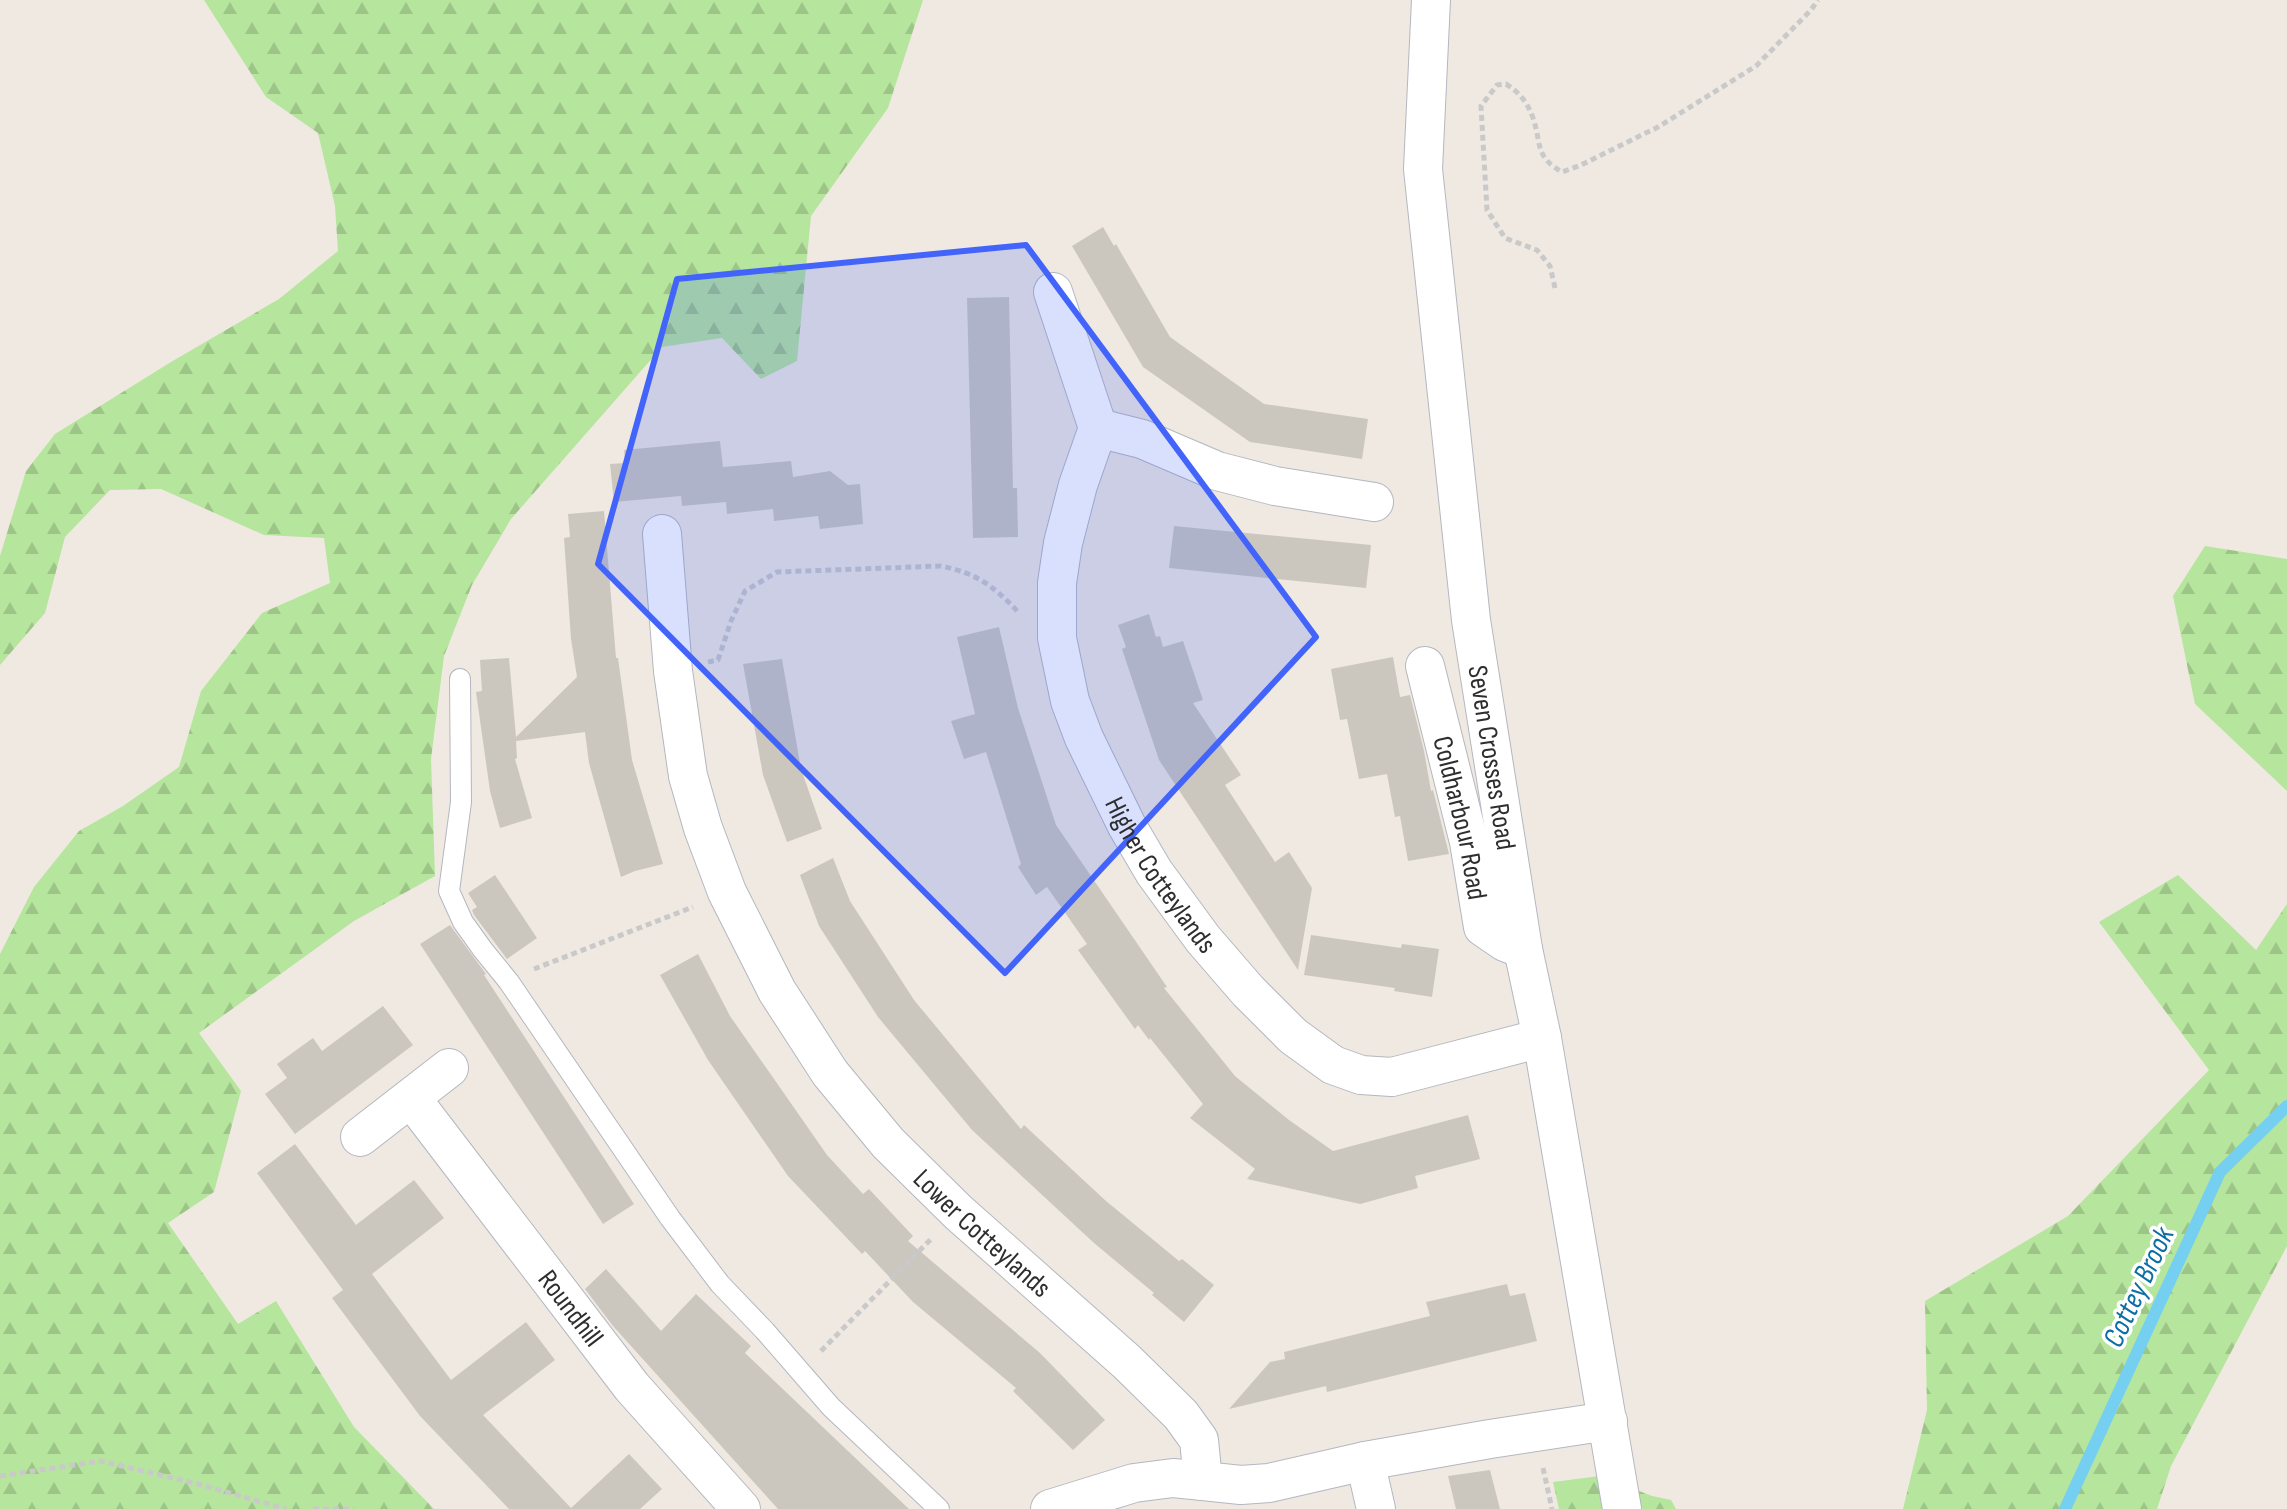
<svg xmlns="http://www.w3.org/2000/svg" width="2287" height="1509" viewBox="0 0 2287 1509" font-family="'Sofia Sans Condensed',sans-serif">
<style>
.forest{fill:url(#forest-firs)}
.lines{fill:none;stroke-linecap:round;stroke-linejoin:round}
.stream{stroke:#75cff0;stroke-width:12}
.building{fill:#cbc7bf}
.lane-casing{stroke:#b4b7c1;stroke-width:22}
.street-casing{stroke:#b4b7c1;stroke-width:40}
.path{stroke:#c9c9c9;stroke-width:5;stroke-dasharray:6 4;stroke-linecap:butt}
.lane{stroke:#fff;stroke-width:20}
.street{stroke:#fff;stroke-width:38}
.marked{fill:#4264fb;fill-opacity:0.2;stroke:#4264fb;stroke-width:6;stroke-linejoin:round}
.labels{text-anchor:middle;stroke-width:7;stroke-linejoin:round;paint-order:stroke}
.street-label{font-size:28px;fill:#2e2e2e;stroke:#fff}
.water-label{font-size:30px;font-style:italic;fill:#0d6fa3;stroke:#fff}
</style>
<defs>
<pattern id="forest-firs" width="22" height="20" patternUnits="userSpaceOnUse" patternTransform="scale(2)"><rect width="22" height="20" fill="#b6e59e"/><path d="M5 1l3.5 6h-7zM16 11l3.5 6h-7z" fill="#9dc588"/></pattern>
</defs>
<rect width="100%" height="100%" fill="#efe9e1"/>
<path class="forest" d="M204 0H923L888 108 811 216 797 361 761 379 722 338 662 347 511 519 472 585 444 656 431 759 435 876 354 921 199 1033 241 1091 214 1192 168 1223 238 1324 276 1301 354 1427 434 1509H0V954L34 887 79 831 123 806 179 767 201 691 262 613 330 583 324 538 264 535 161 489 110 490 65 537 45 613 0 665V556L26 471 55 434 171 362 279 299 338 251 335 206 318 133 266 97Z
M2205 546 2287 559V791L2195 704 2173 596Z
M2178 875 2256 950 2287 904V1246L2171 1466 2157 1509H1903L1927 1410 1925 1301 2068 1216 2209 1070 2099 922Z
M1600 1476 1652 1496 1671 1500 1676 1509H1559L1553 1482Z"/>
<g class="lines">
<path class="stream" d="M2065 1509 2220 1172 2287 1106"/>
</g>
<path class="building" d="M1103 227 1114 246 1116 244 1170 337 1264 404 1368 419 1362 459 1250 442 1143 367 1072 246Z
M1009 297 1013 488H1017L1018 537 973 538 967 298Z
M720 441 723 467 791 461 793 477 830 471 848 485 860 484 863 524 820 529 818 516 774 521 773 509 727 514 726 502 682 506 681 496 614 502 610 464 625 463 624 450Z
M604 511 616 658H618L632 760 663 864 635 871 621 877 589 763 585 732 516 741 517 758 515 759 532 818 500 828 490 791 476 692 482 691 480 660 509 658 516 737 577 677 571 639 564 538 570 537 568 514Z
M1174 526 1371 545 1366 588 1169 568Z
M1149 614 1156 637 1160 636 1163 647 1183 641 1203 700 1193 703 1241 775 1225 785 1275 862 1289 852 1312 888 1298 970 1159 760 1122 649 1126 647 1118 625Z
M999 627 1018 708 1056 825 1167 987 1164 988 1235 1076 1289 1120 1333 1151 1468 1115 1480 1159 1415 1176 1418 1188 1360 1204 1247 1179 1255 1169 1190 1118 1203 1104 1150 1038 1149 1040 1138 1025 1135 1029 1078 950 1087 944 1047 887 1036 895 1018 867 1021 864 986 752 964 759 951 721 975 714 957 637Z
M1393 657 1400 697 1410 695 1424 751 1431 791 1433 790 1449 854 1408 861 1400 816 1395 817 1387 774 1359 779 1347 719 1340 720 1331 669Z
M782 659 801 769 822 829 787 842 763 775 743 664Z
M833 858 850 901 914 1000 1021 1129 1024 1125 1106 1201 1179 1261 1182 1259 1214 1285 1184 1322 1152 1295 1154 1293 1094 1243 972 1130 878 1017 819 926 800 875Z
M495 875 537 938 507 959 474 915 472 910 477 907 468 893Z
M450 925 486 974 484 975 634 1204 603 1224 420 944Z
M1311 935 1401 948 1402 944 1439 949 1432 997 1394 991 1395 988 1304 975Z
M698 954 730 1016 827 1155 863 1194 869 1189 913 1236 908 1241 1040 1353 1105 1420 1073 1450 1013 1391 1016 1388 913 1302 865 1251 862 1254 788 1176 708 1060 660 975Z
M383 1006 413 1045 295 1134 265 1094 287 1078 277 1064 313 1038 322 1051Z
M295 1144 356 1225 414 1180 444 1218 372 1274 451 1380 526 1322 555 1360 483 1415 571 1508 629 1454 662 1489 640 1509H509L420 1416 332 1298 343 1290 257 1173Z
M606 1269 661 1331 696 1294 751 1346 745 1353 909 1509H778L613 1326 585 1289Z
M1507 1284 1510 1296 1525 1293 1537 1341 1327 1392 1326 1386 1229 1409 1270 1362 1285 1359 1284 1352 1430 1316 1426 1302Z
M1490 1470 1500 1509H1456L1448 1476Z"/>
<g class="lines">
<defs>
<path id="lane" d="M460 679 461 802 449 891 463 922 483 950 509 982 670 1218 720 1284 765 1331 831 1407 939 1509"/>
<g id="street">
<path id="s1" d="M1431 0 1423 169 1471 620 1523 949 1542 1038 1622 1509"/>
<path id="s2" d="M1053 292 1098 428 1078 485 1063 543 1057 583V638L1070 701 1084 738 1127 826 1154 872 1203 939 1248 991 1293 1036 1333 1065 1361 1075 1392 1077 1542 1038"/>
<path d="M1098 428 1142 439 1217 471 1275 486 1374 502"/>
<path id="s3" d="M662 534 673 671 688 776 703 828 727 892 777 991 830 1073 888 1143 958 1212 1127 1362 1181 1415 1199 1440 1203 1481 1241 1485 1269 1483 1365 1461 1490 1439 1608 1421"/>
<path id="s4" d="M1425 666 1469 842 1483 927 1505 942 1523 949"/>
<path id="s5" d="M411 1098 632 1387 741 1509"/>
<path d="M360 1137 449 1068"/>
<path d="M1365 1461 1376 1509"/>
<path d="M1050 1509 1134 1483 1173 1478 1203 1481"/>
</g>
</defs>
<use href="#lane" class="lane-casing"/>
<use href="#street" class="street-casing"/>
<path class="path" d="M1555 288 1550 266 1537 250 1505 238 1487 210 1481 106 1497 85 1506 84C1519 92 1528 103 1533 118 1542 144 1534 156 1562 172L1581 165 1658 127 1756 66 1811 10 1818 0
M708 662 718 660 731 621 745 591 777 572 941 566C976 573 994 586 1018 612
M534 969 693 907
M821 1351 932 1238
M1543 1468 1552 1509
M0 1476 101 1461 198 1484 286 1509
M313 1509H354"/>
<use href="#lane" class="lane"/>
<use href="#street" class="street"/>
</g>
<path class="marked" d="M1026 245 1316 637 1005 973 598 564 677 279Z"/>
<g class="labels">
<g class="street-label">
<text dy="10" stroke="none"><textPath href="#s1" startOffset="762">Seven Crosses Road</textPath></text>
<text dy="10" stroke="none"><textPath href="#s4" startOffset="156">Coldharbour Road</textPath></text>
<text dy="10" stroke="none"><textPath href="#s2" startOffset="620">Higher Cotteylands</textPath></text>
<text dy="10" stroke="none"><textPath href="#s3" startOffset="796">Lower Cotteylands</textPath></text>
<text dy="10" stroke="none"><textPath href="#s5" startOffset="264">Roundhill</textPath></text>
</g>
<g class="water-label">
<text transform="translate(2138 1287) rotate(-65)" y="10">Cottey Brook</text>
</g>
</g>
</svg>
